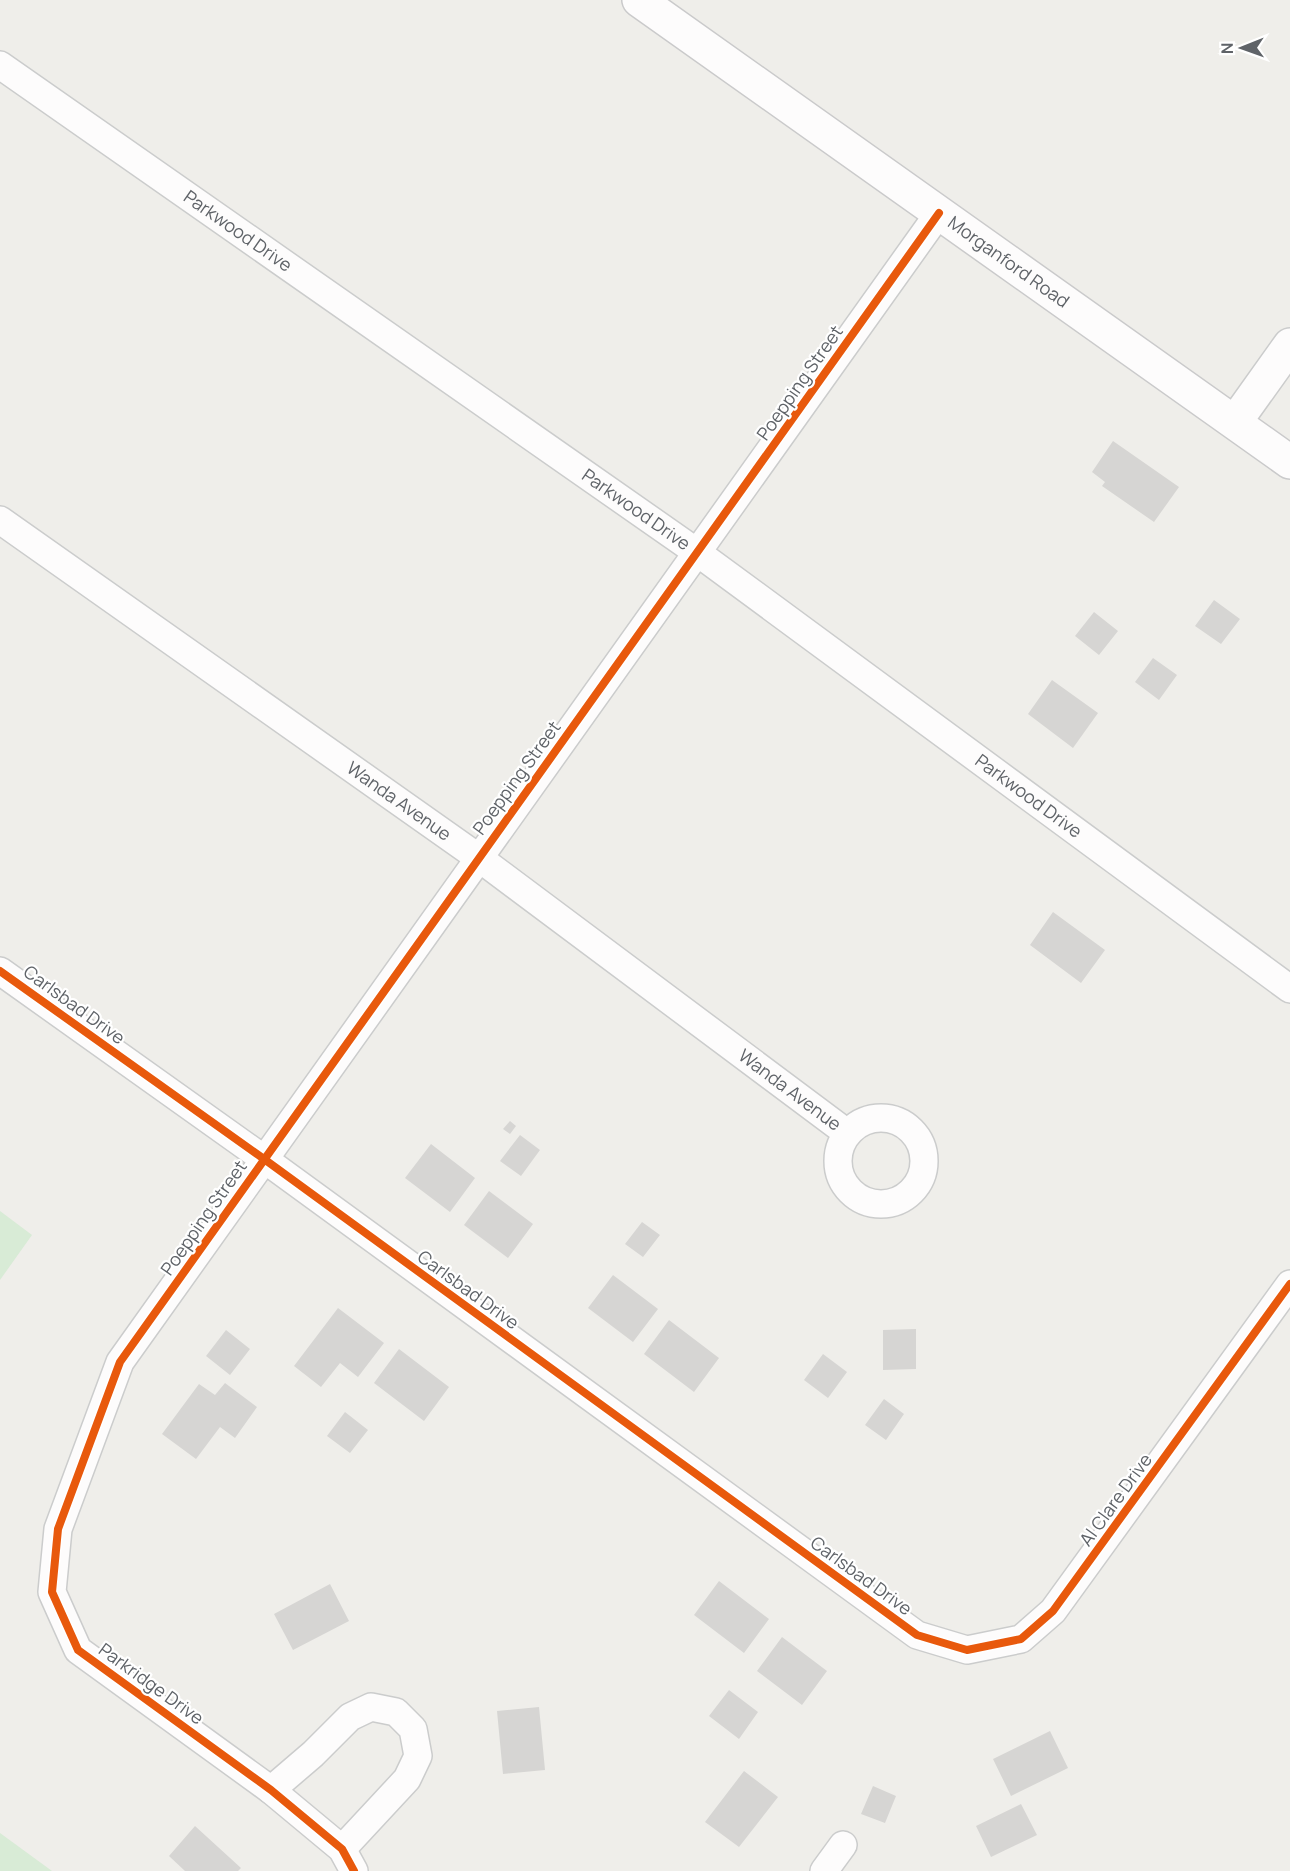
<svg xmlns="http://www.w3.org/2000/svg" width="1290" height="1871" viewBox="0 0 1290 1871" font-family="Manrope,sans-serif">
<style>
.green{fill:#d8ebd6}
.building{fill:#d6d5d3}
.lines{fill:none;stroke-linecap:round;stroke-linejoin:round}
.minor-casing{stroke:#cbcccc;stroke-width:30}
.tertiary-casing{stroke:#cbcccc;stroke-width:36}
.secondary-casing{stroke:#cacacb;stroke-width:36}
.minor{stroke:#fdfcfc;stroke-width:27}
.tertiary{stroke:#fdfcfc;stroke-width:33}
.secondary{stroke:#fdfcfc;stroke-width:33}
.cycleway-casing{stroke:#fff;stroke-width:11}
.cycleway{stroke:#e8590c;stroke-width:8}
.labels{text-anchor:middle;stroke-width:4.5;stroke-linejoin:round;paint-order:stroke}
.street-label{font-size:18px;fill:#5f6368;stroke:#fff}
</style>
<rect width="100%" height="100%" fill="#efeeea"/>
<path class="green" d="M0 1211 32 1235 0 1280Z
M0 1833 52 1871H0Z"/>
<path class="building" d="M1113 441 1179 487 1154 522 1102 486 1105 482 1092 472Z
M1214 600 1240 619 1221 644 1195 626Z
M1094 612 1118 631 1099 655 1075 636Z
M1153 658 1177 675 1159 700 1135 682Z
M1052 680 1098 713 1073 748 1028 714Z
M1053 912 1105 950 1081 983 1030 945Z
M510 1121 516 1126 510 1134 503 1129Z
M520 1135 540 1150 521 1176 500 1161Z
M431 1144 475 1178 450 1212 405 1178Z
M489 1191 533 1224 508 1258 464 1225Z
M642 1222 660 1235 643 1257 625 1244Z
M613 1275 658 1309 633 1342 588 1308Z
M338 1308 384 1343 358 1377 340 1363 321 1387 294 1366Z
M669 1320 719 1358 694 1392 644 1354Z
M916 1329V1369L883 1370V1330Z
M226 1330 250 1349 230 1375 206 1356Z
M399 1349 449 1387 424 1421 374 1383Z
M823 1354 847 1372 828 1398 804 1380Z
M225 1383 257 1407 235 1438 220 1427 196 1459 162 1434 199 1384 215 1395Z
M884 1399 904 1414 886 1440 865 1425Z
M345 1412 368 1430 350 1453 327 1436Z
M719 1581 769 1619 744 1653 694 1615Z
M330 1584 349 1621 293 1650 274 1614Z
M782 1637 827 1671 802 1705 757 1671Z
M729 1690 758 1712 739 1739 709 1716Z
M539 1707 545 1770 503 1774 497 1711Z
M1050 1731 1068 1768 1011 1796 993 1759Z
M744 1771 778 1797 739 1847 705 1822Z
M873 1786 896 1796 885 1823 861 1814Z
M1021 1804 1037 1835 991 1857 976 1826Z
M195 1826 241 1868 238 1871H185L169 1856Z"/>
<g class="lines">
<defs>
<g id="minor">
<path id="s1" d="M0 65 698 553 1290 989"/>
<path id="s2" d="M0 520 479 858 847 1133"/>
<path d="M0 971 264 1159 917 1635 967 1650 1021 1639 1053 1611 1290 1284"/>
<circle cx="881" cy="1161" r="43"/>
<path d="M271 1790 313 1754 350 1717 371 1707 396 1712 413 1729 418 1756 407 1779 342 1849"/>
<path d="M354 1871 342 1849 271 1790 78 1650 52 1592 58 1529 120 1362 939 213"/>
<path d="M824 1871 843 1845"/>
</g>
<path id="tertiary" d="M1235 422 1290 345"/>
<g id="secondary">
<path id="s3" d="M639 0 1290 462"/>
</g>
</defs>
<use href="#minor" class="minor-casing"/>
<use href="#tertiary" class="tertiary-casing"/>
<use href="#secondary" class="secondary-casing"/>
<use href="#minor" class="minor"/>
<use href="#tertiary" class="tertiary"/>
<use href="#secondary" class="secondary"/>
<defs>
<path id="cycleway" d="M0 971 264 1159 917 1635 967 1650 1021 1639 1053 1611 1290 1284
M354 1871 342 1849 271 1790 78 1650 52 1592 58 1529 120 1362 939 213"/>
</defs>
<use href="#cycleway" class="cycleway-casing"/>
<use href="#cycleway" class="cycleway"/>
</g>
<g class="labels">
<g class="street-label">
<text dy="6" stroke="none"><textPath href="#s1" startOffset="290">Parkwood Drive</textPath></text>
<text dy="6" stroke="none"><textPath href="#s3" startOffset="453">Morganford Road</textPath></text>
<text transform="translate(800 383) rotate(-55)" y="6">Poepping Street</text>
<text dy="6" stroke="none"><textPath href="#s1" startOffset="776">Parkwood Drive</textPath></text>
<text transform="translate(517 778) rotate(-54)" y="6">Poepping Street</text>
<text dy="6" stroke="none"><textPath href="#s1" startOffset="1262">Parkwood Drive</textPath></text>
<text dy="6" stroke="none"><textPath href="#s2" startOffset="488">Wanda Avenue</textPath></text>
<text transform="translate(74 1005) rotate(36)" y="6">Carlsbad Drive</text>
<text dy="6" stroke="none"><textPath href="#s2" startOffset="974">Wanda Avenue</textPath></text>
<text transform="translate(204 1218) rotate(-55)" y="6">Poepping Street</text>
<text transform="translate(468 1290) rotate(36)" y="6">Carlsbad Drive</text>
<text transform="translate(1116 1500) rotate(-54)" y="6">Al Clare Drive</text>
<text transform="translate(861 1576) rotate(36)" y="6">Carlsbad Drive</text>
<text transform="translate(151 1684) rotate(36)" y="6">Parkridge Drive</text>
</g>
</g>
<g transform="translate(1242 48) rotate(269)" stroke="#ffffff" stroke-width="4.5" paint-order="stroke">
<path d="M0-4.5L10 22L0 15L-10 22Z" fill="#5f6368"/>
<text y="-9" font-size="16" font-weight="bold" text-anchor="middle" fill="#5f6368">N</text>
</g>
</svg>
